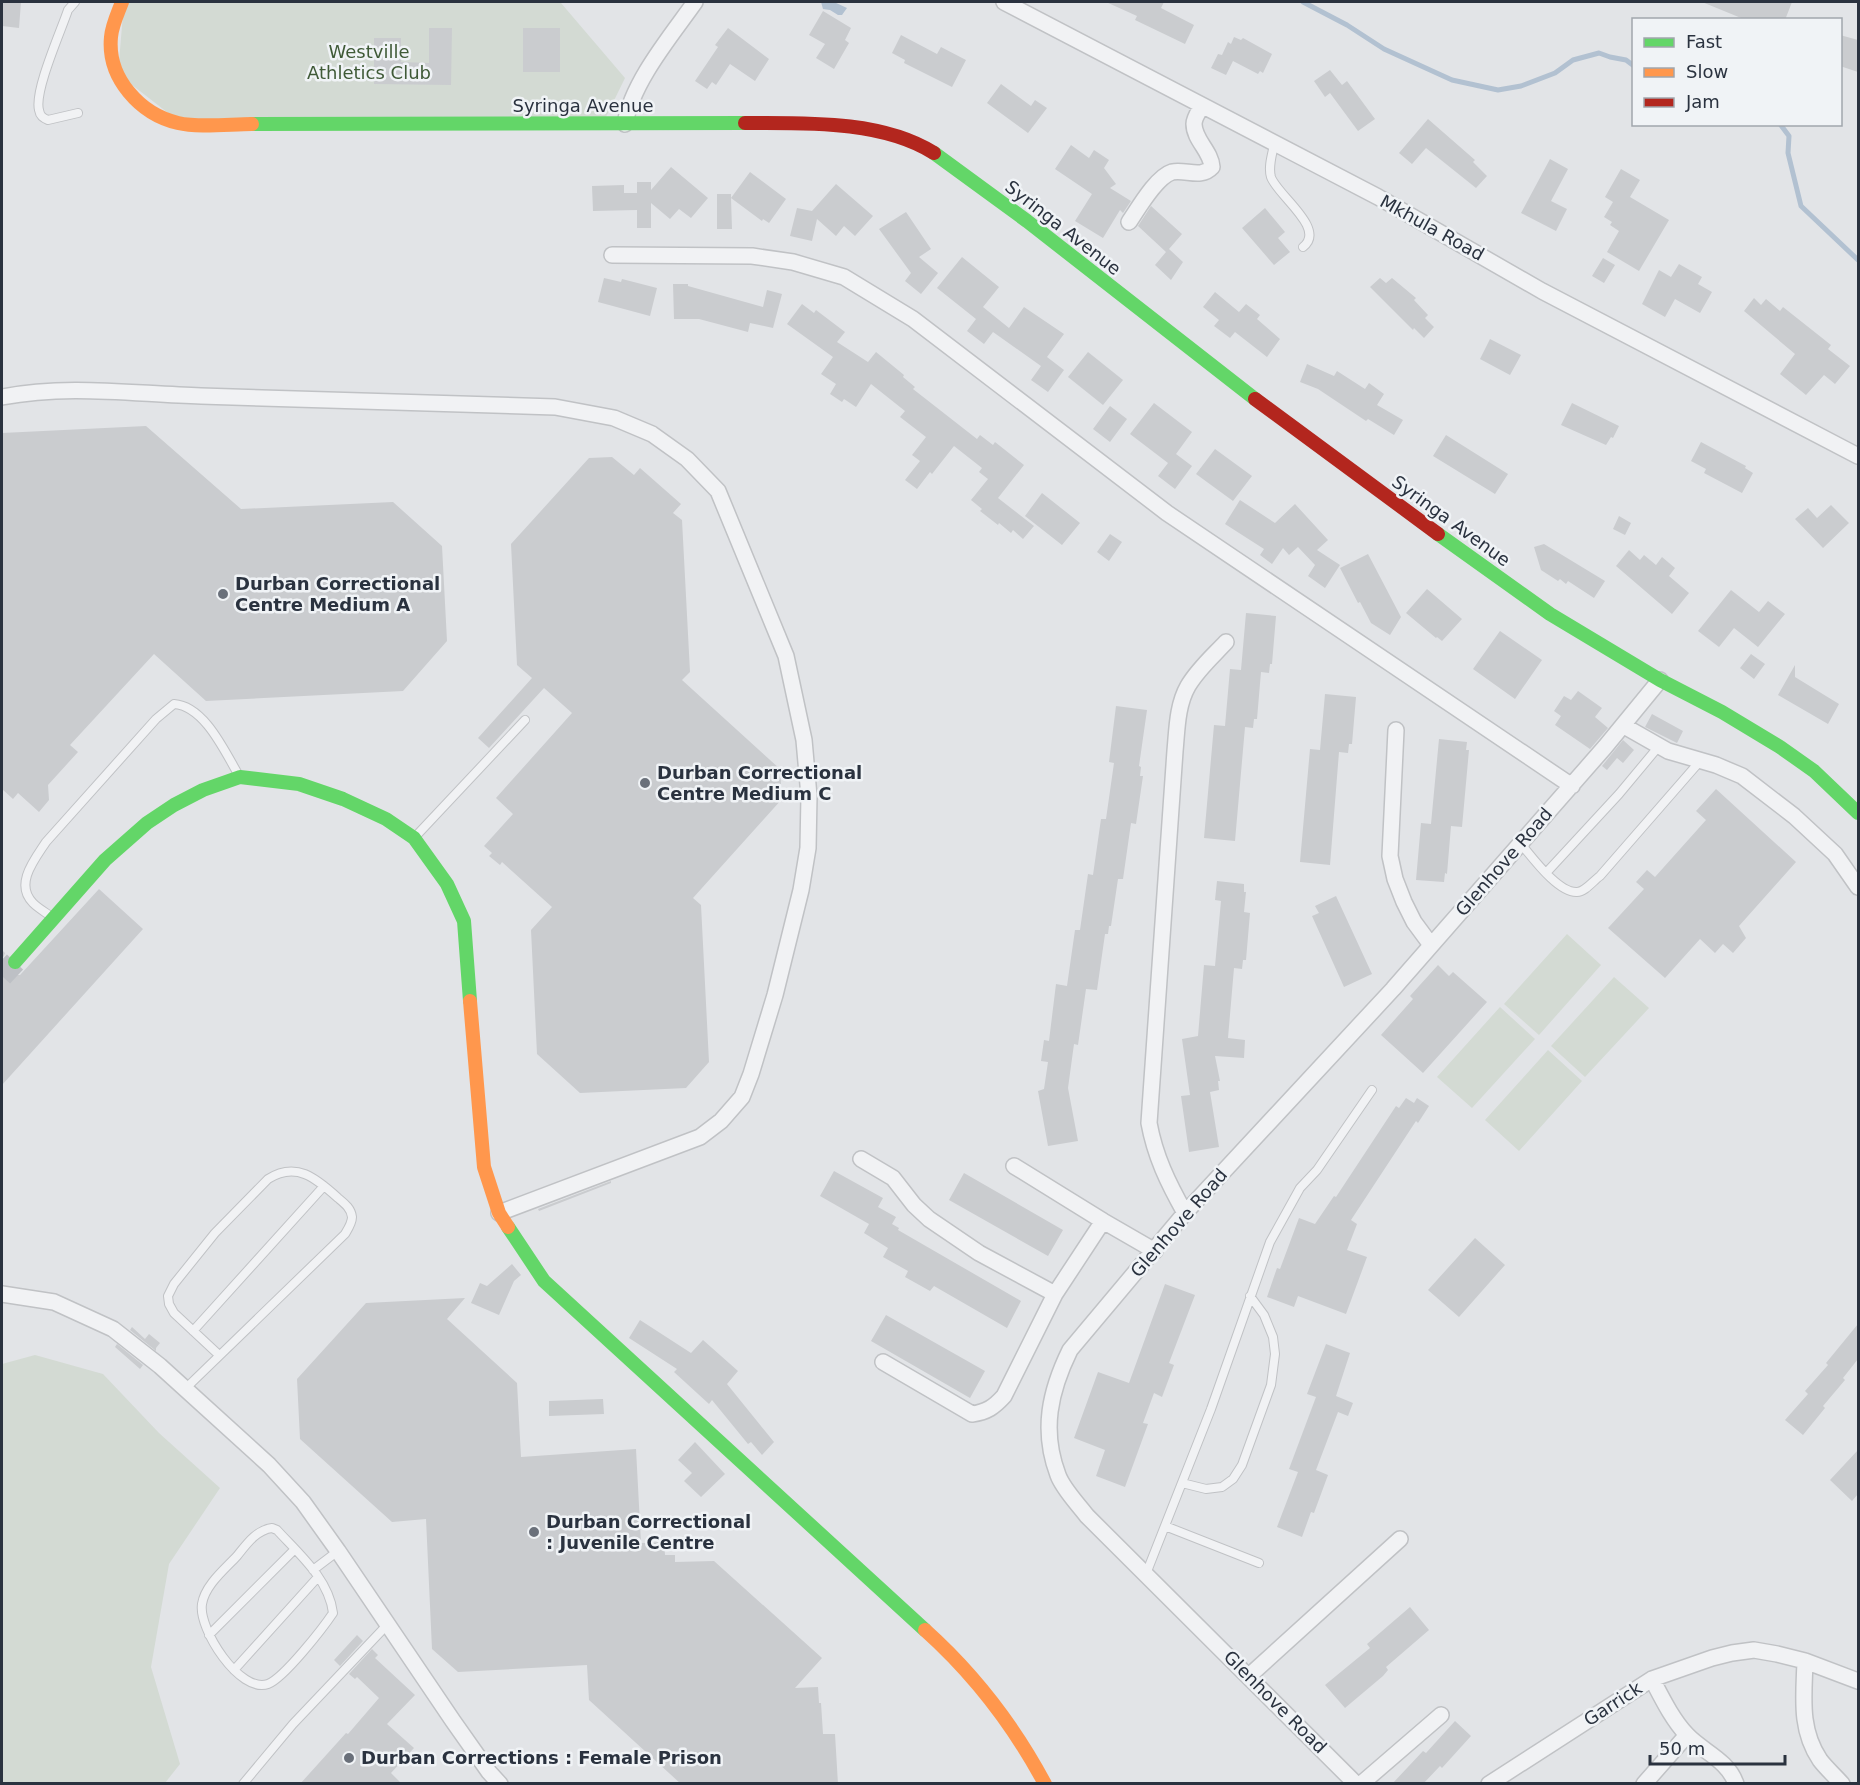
<svg xmlns="http://www.w3.org/2000/svg" width="1860" height="1785" viewBox="0 0 1860 1785" font-family="'DejaVu Sans',sans-serif">
<style>
.green{fill:#d3dad3}
.water{fill:#b2c1d1}
.lines{fill:none;stroke-linecap:round;stroke-linejoin:round}
.stream{stroke:#b2c1d1;stroke-width:5}
.building{fill:#cacccf}
.secondary-tunnel{stroke:#bdc0c5;stroke-width:22;stroke-dasharray:22 11;stroke-linecap:butt}
.lane-casing{stroke:#c0c2c5;stroke-width:10}
.street-casing{stroke:#c0c2c5;stroke-width:18}
.lane{stroke:#f1f2f4;stroke-width:8}
.street{stroke:#f1f2f4;stroke-width:15}
.fast{stroke:#63d668;stroke-width:14}
.slow{stroke:#ff974d;stroke-width:14}
.jam{stroke:#b3261e;stroke-width:14}
.poi-dot{fill:#6a707a;stroke:#f0f3f6;stroke-width:2}
.labels{text-anchor:middle;stroke-width:5;stroke-linejoin:round;paint-order:stroke}
.park-label{font-size:18px;fill:#3f5a37;stroke:#f0f3f6}
.street-label{font-size:18px;fill:#2a323f;stroke:#f0f3f6}
.poi-label{font-size:18px;font-weight:bold;fill:#2a323f;stroke:#f0f3f6;text-anchor:start}
</style>
<rect width="100%" height="100%" fill="#e2e4e7"/>
<path class="green" d="M124 2H557L561 3 625 78 604 121 181 123 118 74Z
M1567 934 1601 965 1539 1035 1504 1004Z
M1614 977 1649 1008 1585 1077 1551 1046Z
M1500 1007 1535 1039 1472 1108 1437 1077Z
M1548 1050 1582 1081 1519 1151 1485 1120Z
M35 1355 103 1374 159 1433 220 1488 169 1564 151 1667 180 1764 165 1783H2V1364Z"/>
<path class="water" d="M821 2H834L847 8 842 15H838L830 10 823 9Z"/>
<g class="lines">
<path class="stream" d="M1303 2 1347 25 1384 49 1452 80 1498 90 1521 86 1555 73 1573 60 1599 53 1610 57 1626 60 1634 66
M1780 124 1789 136 1788 153 1801 206 1858 260"/>
</g>
<path class="building" d="M2 2H21L19 28 2 26Z
M1106 2H1164L1161 8 1194 25 1185 44 1135 20 1137 16Z
M1702 2H1792L1785 20H1746Z
M823 11 851 28 845 40 849 43 834 69 816 58 825 44 809 35Z
M429 28H452L451 85 374 84V38H401V62L429 63Z
M523 28H560V72H523Z
M728 28 769 59 755 81 730 64 716 85 712 82 707 89 695 81 718 47 715 45Z
M901 35 937 54 941 47 966 60 952 87 904 63 905 60 892 53Z
M1840 35 1858 40V72L1840 66Z
M1234 37 1241 40 1243 38 1272 54 1263 73 1260 71 1258 74 1233 61 1226 75 1211 68 1218 54 1222 55 1228 42 1231 44Z
M1330 70 1342 85 1347 81 1375 119 1358 131 1330 93 1325 97 1314 81Z
M1001 84 1031 106 1035 100 1047 108 1028 133 987 103Z
M1428 119 1475 160 1473 162 1487 176 1476 188 1426 148 1412 164 1399 153Z
M1071 145 1089 158 1094 150 1109 160 1104 168 1116 184 1110 188 1131 201 1123 213 1120 210 1103 238 1075 221 1092 194 1055 169Z
M1550 159 1568 169 1551 201 1567 209 1556 231 1521 213Z
M671 167 708 198 691 218 679 209 670 219 651 203V228H637V210L593 211 592 186 624 185V193H637V182H651V190Z
M1621 169 1640 180 1630 197 1669 220 1639 271 1607 252 1619 231 1610 225 1612 222 1604 217 1613 202 1605 197Z
M750 172 786 199 769 223 763 219 762 221 731 198 732 229H717V194H731V198Z
M836 184 873 216 855 236 844 226 836 236 817 219 812 241 790 236 797 208 812 211Z
M1151 206 1182 234 1169 249 1183 262 1171 280 1155 265 1166 252 1138 226Z
M1265 208 1285 232 1278 238 1290 252 1274 265 1242 228Z
M906 212 931 249 919 257 938 273 921 294 905 281 911 273 879 229Z
M962 257 999 287 983 307 1009 328 1024 307 1064 334 1047 357 1064 370 1048 392 1031 380 1041 366 993 332 984 344 967 331 976 319 937 288Z
M1603 258 1615 265 1604 283 1592 276Z
M1679 264 1702 277 1698 284 1712 292 1700 313 1675 299 1665 317 1642 304 1659 270 1671 277Z
M604 278 621 282 622 279 657 288 650 316 598 302Z
M1380 278 1386 283 1392 278 1416 298 1414 300 1428 315 1425 318 1434 327 1424 338 1414 328 1413 330 1370 287Z
M673 284H688V286L763 307 767 290 782 294 773 328 750 323 748 332 699 319H674Z
M1215 292 1239 312 1246 304 1260 315 1257 319 1280 339 1267 357 1235 332 1230 338 1214 326 1219 320 1203 307Z
M1754 298 1761 305 1766 299 1780 311 1783 307 1831 345 1828 349 1850 366 1835 384 1824 375 1806 395 1780 374 1795 354 1744 311Z
M802 304 814 313 816 310 845 332 837 342 868 362 876 352 904 375 903 377 915 387 913 389 977 439 980 435 993 445 995 442 1024 465 998 498 1034 526 1023 539 1013 530 1011 533 999 523 998 525 980 511 982 509 971 500 988 479 979 472 982 468 954 446 932 474 930 472 917 489 905 480 920 461 912 455 926 437 900 417 905 411 871 384 856 407 844 399 842 402 830 394 836 384 821 374 833 357 787 324Z
M1490 339 1521 355 1510 375 1480 359Z
M1088 352 1123 380 1103 405 1068 377Z
M1307 364 1334 376 1337 371 1365 389 1369 383 1384 394 1377 405 1403 420 1394 435 1368 419 1366 421 1318 389 1300 382Z
M1154 403 1192 432 1176 454 1192 466 1175 489 1158 476 1168 463 1130 434Z
M1572 403 1619 426 1613 438 1611 437 1606 445 1561 425Z
M1110 406 1127 419 1110 442 1093 429Z
M146 426 241 509 393 502 442 546 447 641 403 691 206 701 154 654 70 745 78 752 48 785 49 800 39 812 18 793 13 799 2 789V433Z
M1446 435 1508 474 1495 494 1433 456Z
M1701 442 1746 466 1745 468 1753 473 1742 493 1704 473 1706 469 1691 461Z
M1215 449 1252 476 1233 501 1196 474Z
M612 457 634 475 640 468 681 504 673 513 682 520 690 672 682 680 780 769 782 799 693 898 701 905 709 1062 686 1088 580 1093 537 1054 531 930 552 907 502 862 500 865 489 856 492 853 484 846 513 814 496 798 572 713 544 688 489 748 478 738 532 678 517 665 511 544 589 458Z
M1042 493 1080 523 1062 545 1025 516Z
M1240 500 1275 523 1295 504 1328 540 1317 550 1340 565 1325 588 1308 576 1315 565 1298 547 1289 555 1283 548 1272 564 1260 555 1264 549 1225 524Z
M1831 505 1849 523 1823 548 1795 519 1808 508 1817 518Z
M1619 516 1631 523 1625 535 1613 529Z
M1110 534 1122 542 1109 561 1097 552Z
M1544 544 1605 581 1594 598 1568 581 1566 584 1560 579 1558 581 1541 570 1534 547Z
M1629 550 1640 560 1644 555 1656 565 1662 557 1675 568 1669 576 1689 593 1672 614 1616 566Z
M1368 554 1401 617 1390 635 1371 623 1360 602 1358 603 1340 568Z
M1427 589 1462 619 1442 641 1437 637 1436 638 1406 613Z
M1731 590 1759 612 1768 601 1785 614 1758 647 1734 628 1719 647 1698 631Z
M1246 613 1276 616 1272 664H1270L1269 673 1261 672 1257 719H1254L1253 728 1245 727 1235 841 1204 838 1214 725 1225 726 1230 669 1241 670Z
M1500 631 1542 660 1515 699 1473 669Z
M1751 654 1765 664 1754 679 1740 668Z
M1795 665V677L1839 704 1828 724 1778 695Z
M1578 691 1602 708 1595 717 1608 728 1590 749 1555 725 1561 716 1554 711 1564 696 1571 700Z
M1325 694 1356 697 1352 744H1349L1348 753 1339 752 1330 865 1300 862 1310 749 1320 750Z
M1116 706 1147 710 1139 766 1141 767 1140 776H1143L1136 824 1131 823 1123 879H1118L1111 926H1109L1108 934H1105L1097 990 1086 989 1078 1045 1074 1044 1068 1088 1078 1141 1048 1146 1038 1091 1044 1089 1048 1062 1041 1061 1044 1040 1049 1041 1056 984 1067 986 1075 930H1080L1088 874 1093 875 1101 819H1106L1114 763 1109 762Z
M1652 714 1683 731 1677 743 1645 727Z
M1439 739 1467 742 1466 750H1469L1462 827 1451 826 1447 874 1445 873 1444 882 1416 880 1421 823 1431 824Z
M1623 740 1634 750 1623 763 1617 758 1607 770 1602 766Z
M1716 789 1796 862 1739 926 1746 938 1733 953 1723 944 1715 953 1700 939 1665 978 1608 928 1644 889 1636 882 1647 870 1655 877 1706 820 1696 811Z
M1217 881 1244 884V892H1246L1244 912 1250 913 1246 960H1243L1242 969 1234 968 1228 1038 1245 1040 1244 1058 1215 1056 1220 1081H1218L1219 1090 1210 1092 1219 1147 1189 1152 1181 1096 1190 1095 1182 1039 1198 1036 1204 965 1215 966 1221 901 1215 900Z
M99 889 143 929 2 1085V950L5 953 2 960V966L6 972 12 975H20Z
M1336 896 1372 974 1344 987 1312 916 1319 913 1315 906Z
M1438 965 1449 976 1453 972 1487 1002 1423 1073 1381 1035 1413 999 1410 996Z
M1406 1098 1414 1103 1417 1098 1429 1106 1418 1123 1416 1121 1351 1220 1357 1224 1347 1250 1367 1257 1346 1314 1298 1296 1294 1307 1267 1297 1277 1268 1280 1269 1299 1218 1315 1224 1334 1196 1336 1197 1396 1106 1399 1108Z
M834 1171 883 1198 878 1207 896 1217 892 1224 899 1228 898 1230 1021 1301 1007 1328 934 1286 930 1291 905 1277 908 1271 883 1257 888 1248 864 1233 869 1224 820 1196Z
M964 1173 1063 1230 1048 1256 949 1200Z
M611 1181V1183L539 1211 538 1209Z
M1475 1238 1505 1265 1459 1317 1428 1290Z
M512 1264 521 1275 514 1281 499 1315 471 1303 480 1283 487 1286Z
M1165 1284 1195 1295 1169 1363 1174 1365 1162 1397 1154 1393 1143 1423 1148 1424 1125 1487 1096 1476 1105 1450 1074 1438 1098 1372 1129 1383Z
M465 1298 447 1319 517 1383 521 1457 636 1449 641 1543 664 1542 665 1555H675V1562L714 1561 822 1658 795 1688 818 1687 819 1703H821L823 1734H835L838 1784H681L589 1700 587 1665 458 1672 432 1649 426 1519 392 1522 300 1439 297 1379 366 1303Z
M886 1315 985 1371 970 1398 871 1341Z
M640 1320 691 1353 703 1340 738 1371 727 1384 774 1442 762 1455 751 1442 748 1444 712 1400 709 1404 674 1372 677 1369 629 1338Z
M1858 1324V1359L1843 1378 1845 1380 1823 1406 1825 1408 1803 1435 1785 1420 1808 1394 1805 1391 1828 1365 1826 1363Z
M132 1327 145 1339 149 1334 160 1343 156 1348V1351L130 1330Z
M117 1344 143 1365 140 1369 115 1347Z
M1326 1344 1350 1353 1336 1396 1353 1403 1348 1416 1338 1412 1316 1470 1328 1475 1314 1513 1311 1512 1302 1537 1277 1527 1298 1472 1289 1469 1316 1397 1307 1394Z
M603 1399 604 1414 549 1416V1401Z
M695 1442 725 1474 701 1497 684 1481 692 1473 678 1460Z
M1858 1450V1494L1852 1501 1830 1480Z
M1410 1607 1429 1630 1386 1667 1388 1670 1383 1676 1345 1708 1325 1685 1370 1648 1367 1644Z
M357 1635 363 1641 340 1666 334 1660Z
M372 1649 378 1655 375 1658 415 1695 387 1724 414 1748 391 1773 402 1784H300L346 1733 348 1734 379 1698 357 1677 355 1679 349 1674Z
M1455 1721 1471 1736 1442 1768 1440 1766 1423 1784H1392L1423 1751 1426 1753Z"/>
<g class="lines">
<path class="secondary-tunnel" d="M2 976 15 962"/>
<defs>
<path id="lane" d="M75 2 68 10C61 31 34 91 39 110 40 116 43 118 48 120L78 113
M1274 145C1272 155 1268 167 1271 177 1277 195 1327 229 1303 247
M415 837 525 720
M1521 844C1532 857 1558 893 1577 892 1585 892 1593 881 1600 876L1701 760
M1546 873 1619 794 1659 746
M53 918C47 913 39 909 33 903 14 884 35 859 46 842L156 719 174 704C204 706 224 750 238 774
M193 1331 324 1186
M185 1389 345 1234C348 1229 352 1223 352 1217 351 1208 344 1203 338 1198 316 1178 296 1161 268 1179L215 1233 174 1284 168 1296 169 1304 174 1313 219 1355
M1182 1483 1206 1489 1222 1487 1233 1479 1242 1465 1271 1385 1275 1354 1273 1337 1264 1315 1250 1296
M1165 1526 1259 1563
M272 1528 277 1530C298 1553 329 1579 333 1613 323 1628 284 1678 268 1684 240 1694 198 1629 202 1604 205 1585 225 1569 237 1556 246 1545 256 1530 272 1528Z
M313 1570 338 1551
M1146 1574 1211 1409 1270 1242 1300 1188 1317 1170 1372 1090
M209 1635 295 1549
M234 1670 318 1577
M243 1784 293 1724 387 1625"/>
<path id="street" d="M1004 2 1378 197 1542 291 1858 456
M625 124C632 82 671 36 695 2
M1129 222C1138 209 1156 177 1172 172 1186 169 1201 179 1212 167 1211 151 1194 140 1194 124 1194 118 1199 111 1202 106
M612 255 752 256 793 262 844 277 913 319 1167 513 1572 786
M2 397C69 384 133 394 201 396 319 399 437 403 555 407L614 418 652 434 687 459 718 491 786 656 804 740 809 796 808 848 801 890 775 995 751 1074 742 1097 721 1121 700 1137 499 1213
M1624 726 1668 751 1716 765 1742 776 1794 816 1835 854 1858 887
M1396 730 1390 856 1395 879 1404 902 1414 922 1431 945
M861 1159 893 1178 914 1205 929 1219 979 1253 1055 1294 1103 1221 1155 1251
M1014 1166 1103 1221
M1185 1213C1168 1183 1155 1156 1149 1123L1175 751C1177 730 1177 705 1188 686 1198 669 1213 656 1226 642
M2 1294 54 1302 113 1329 160 1366 269 1465 303 1502 338 1551 453 1721 489 1772 500 1784
M883 1362 972 1414C987 1412 994 1407 1004 1396L1055 1294
M1805 1661C1804 1696 1799 1729 1820 1760 1826 1768 1835 1776 1842 1784
M1249 1676 1400 1539
M1652 1679C1662 1698 1672 1719 1687 1735 1703 1752 1728 1760 1736 1784
M1356 1784 1087 1516C1078 1504 1063 1489 1058 1475 1041 1430 1050 1391 1070 1350L1185 1213 1393 989 1605 747 1660 680
M1361 1784 1441 1715
M1489 1784 1652 1679 1712 1658 1732 1653 1754 1650 1777 1654 1805 1661 1858 1681
M1644 1784 1687 1735"/>
</defs>
<use href="#lane" class="lane-casing"/>
<use href="#street" class="street-casing"/>
<use href="#lane" class="lane"/>
<use href="#street" class="street"/>
<path class="fast" d="M252 124 745 123
M934 153 1027 221 1255 399
M1438 534 1550 614 1660 680 1722 712 1780 747 1814 771 1858 813
M15 962 105 860 147 823 174 805 203 790 240 777 299 784 343 799 386 819 414 838 447 884 464 921 470 1001
M508 1227 544 1281 925 1630"/>
<path class="slow" d="M122 2C118 13 112 25 111 37 107 78 140 114 178 123 198 128 231 124 252 124
M470 1001 484 1167 499 1213 508 1227
M925 1630C974 1674 1014 1726 1045 1784"/>
<path class="jam" d="M745 123C805 123 882 120 934 153
M1255 399 1438 534"/>
</g>
<g class="poi-dot">
<circle cx="223" cy="594" r="6"/>
<circle cx="645" cy="783" r="6"/>
<circle cx="534" cy="1532" r="6"/>
<circle cx="349" cy="1758" r="6"/>
</g>
<g class="labels">
<g class="park-label">
<text x="369" y="58">Westville<tspan x="369" dy="21">Athletics Club</tspan></text>
</g>
<g class="street-label">
<text x="583" y="112">Syringa Avenue</text>
<text transform="translate(1063 228) rotate(38)" y="6">Syringa Avenue</text>
<text transform="translate(1432 228) rotate(29)" y="6">Mkhula Road</text>
<text transform="translate(1451 521) rotate(36)" y="6">Syringa Avenue</text>
<text transform="translate(1504 862) rotate(-49)" y="6">Glenhove Road</text>
<text transform="translate(1179 1223) rotate(-49)" y="6">Glenhove Road</text>
<text transform="translate(1275 1702) rotate(45)" y="6">Glenhove Road</text>
<text transform="translate(1613 1704) rotate(-33)" y="6">Garrick</text>
</g>
<g class="poi-label">
<text x="235" y="590">Durban Correctional<tspan x="235" dy="21">Centre Medium A</tspan></text>
<text x="657" y="779">Durban Correctional<tspan x="657" dy="21">Centre Medium C</tspan></text>
<text x="546" y="1528">Durban Correctional<tspan x="546" dy="21">: Juvenile Centre</tspan></text>
<text x="361" y="1764">Durban Corrections : Female Prison</text>
</g>
</g>
<rect width="1860" height="1785" fill="none" stroke="#2a323f" stroke-width="6"/>
<rect x="1632" y="18" width="210" height="108" fill="#f0f3f6" stroke="#a1a6ad" stroke-width="1.5"/>
<rect x="1644" y="38" width="30" height="9" fill="#63d668" stroke="#a1a6ad" stroke-width="1.5"/>
<text x="1686" y="48" font-size="18" fill="#2a323f">Fast</text>
<rect x="1644" y="68" width="30" height="9" fill="#ff974d" stroke="#a1a6ad" stroke-width="1.5"/>
<text x="1686" y="78" font-size="18" fill="#2a323f">Slow</text>
<rect x="1644" y="98" width="30" height="9" fill="#b3261e" stroke="#a1a6ad" stroke-width="1.5"/>
<text x="1686" y="108" font-size="18" fill="#2a323f">Jam</text>
<path d="M1650 1755v9h135v-9" fill="none" stroke="#2a323f" stroke-width="3"/>
<text x="1659" y="1755" font-size="18" fill="#2a323f" stroke="#f0f3f6" stroke-width="4.5" paint-order="stroke">50 m</text>
</svg>
